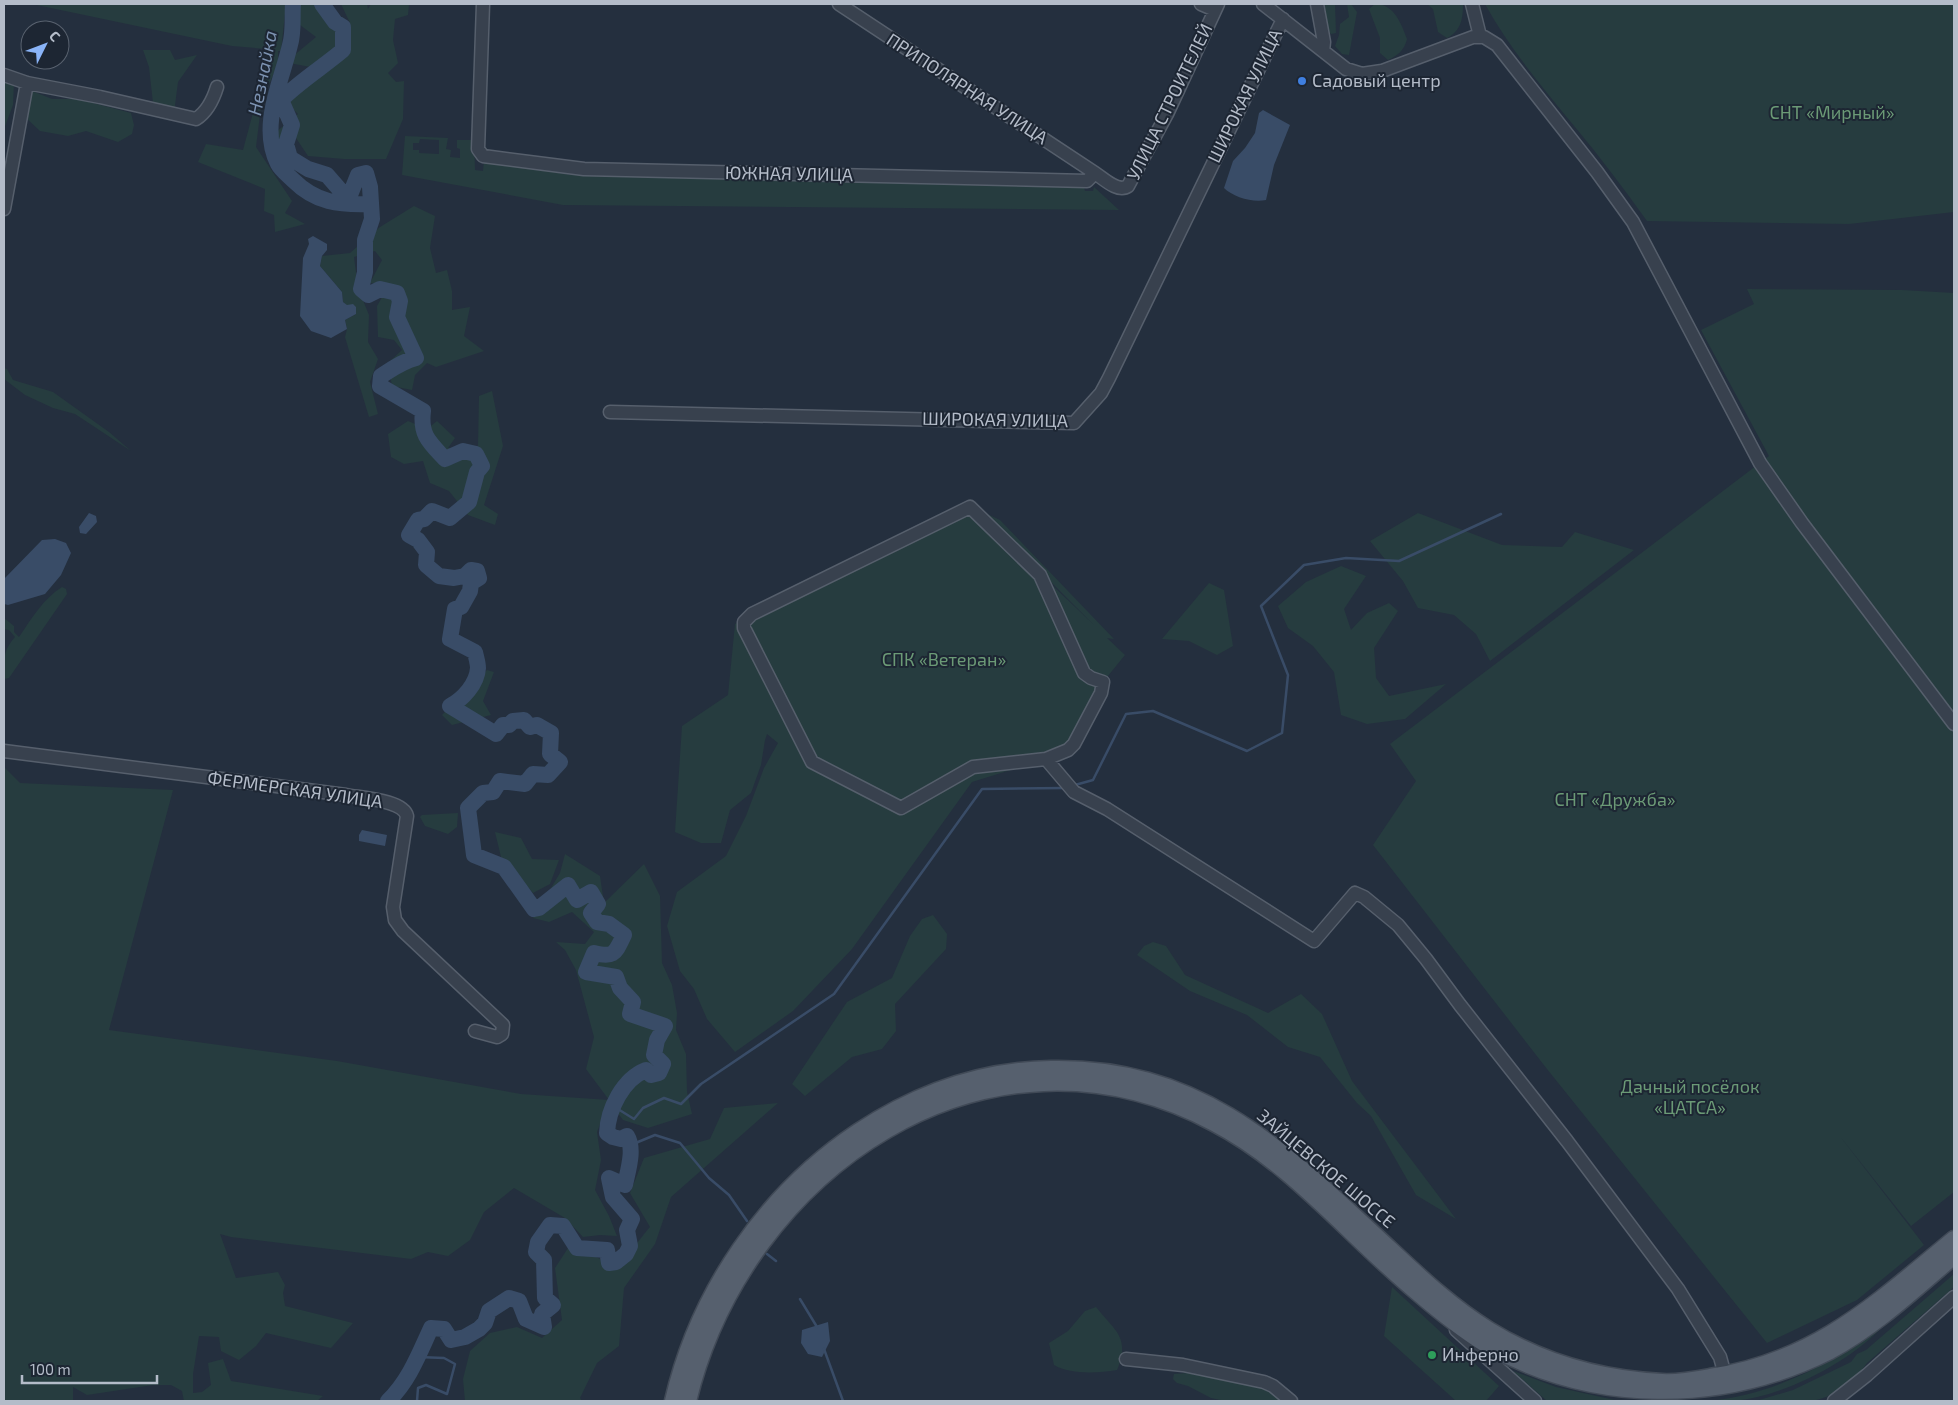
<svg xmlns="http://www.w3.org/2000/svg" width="1958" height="1405" viewBox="0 0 1958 1405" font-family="'Exo 2',sans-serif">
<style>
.green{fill:#263c3f;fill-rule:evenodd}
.water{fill:#394c67}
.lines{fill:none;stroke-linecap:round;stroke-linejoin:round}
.stream{stroke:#394c67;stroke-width:2.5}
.river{stroke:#394c67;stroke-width:16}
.minor-casing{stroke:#565f6c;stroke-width:15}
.major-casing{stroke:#414a57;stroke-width:19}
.minor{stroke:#38414e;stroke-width:12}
.major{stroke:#56606e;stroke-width:16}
.shop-dot{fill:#3f7fe0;stroke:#1d2633;stroke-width:2}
.leisure-dot{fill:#2e9e5b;stroke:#1d2633;stroke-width:2}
.labels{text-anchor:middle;stroke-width:4;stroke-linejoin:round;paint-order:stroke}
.poi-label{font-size:18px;fill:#b4bcc9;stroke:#1d2633;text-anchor:start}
.street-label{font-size:18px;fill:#b4bcc9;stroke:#1d2633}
.park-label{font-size:18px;fill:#6b9a76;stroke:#1d2633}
.water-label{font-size:19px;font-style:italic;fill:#7c92b1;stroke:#1d2633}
</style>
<rect width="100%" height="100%" fill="#242f3e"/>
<path class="green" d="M32 4H286L281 51H278V65L262 99 256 147 292 201 285 213 305 224 275 232 274 215 264 211 265 189 198 162 206 144 243 150 269 53 266 49 232 46Z
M302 4H325L323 18 342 36 340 47 316 68 289 63 292 57 316 37 300 25 298 10Z
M341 4H367L368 9 371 4H409L408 15 395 19 393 40 398 63 388 73 396 82 404 81 403 119 386 159H344L308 156 296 138 281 159 276 132 298 114 287 103 349 53 350 23Z
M1321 4H1335L1336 33 1331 34 1327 29Z
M1347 4H1351L1357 12 1349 55 1342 54 1335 46 1339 35 1340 24 1349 17Z
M1375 4C1394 4 1401 23 1407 39 1404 51 1398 55 1388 60L1380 53V38L1369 9Z
M1427 4H1463C1463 19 1461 31 1447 38L1438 32 1433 9Z
M1485 4H1954V212L1849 224 1647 221C1624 189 1600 157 1575 127 1543 88 1509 48 1485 4Z
M143 50H170L175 60 197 55 178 82 174 113 153 103 149 67Z
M4 79 14 82 13 105 4 129Z
M32 91 52 99H78L131 113 134 125 132 134 118 142 86 131 68 136 40 131 25 117Z
M405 136 448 138 446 149 451 150 450 157 460 158V149L457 148V140H474L475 170 483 171 484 161 572 175 1084 187 1085 191H1093L1094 187 1119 210 563 205 402 175ZM420 139 439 140V154L419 153V150H413V143H419Z
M414 206 435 216 430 248 436 273 447 270 452 291V310L470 307 464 336 484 351 436 367 427 363 415 375 412 390 392 386 388 363 402 350 394 340 378 337 377 306 389 285 370 283 382 260 375 251 354 257 358 288 369 315 368 342 378 359 370 382 378 414 369 417 345 337 347 329 345 320 356 314 343 302 342 292 320 266 322 256 350 253 380 227Z
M1747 289 1902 290 1954 293V1192L1911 1226 1839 1135 1924 1245 1857 1300 1767 1343 1547 1069 1373 845 1416 781 1390 744 1769 456 1701 330 1754 304Z
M4 368 7 369 13 380 53 392 109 432 131 451 75 414 53 408 25 395 4 379Z
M492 391 503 446 484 505 498 514 495 525 468 515 449 491 430 483 423 461 404 464 391 457 388 434 408 421 427 429 437 421 455 438 448 448 478 446 479 396Z
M970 507 1094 625 990 521 985 513 1000 520 1114 639 1107 638 1125 655 1103 682 1074 744 1046 759 972 782 852 949 793 1011 735 1052 707 1019 694 989 680 971 667 926 677 892 726 856 746 816 764 768 778 743 767 734 765 740 761 765 751 793 730 810 721 843H701L675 832 682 726 728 695 735 624 752 614Z
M1418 513 1502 545 1562 547 1575 532 1634 550 1490 661 1476 634 1454 615 1418 608 1403 581 1370 541Z
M1341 566 1366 576 1344 609 1351 630 1367 613 1389 603 1398 611 1374 648 1376 678 1389 696 1446 684 1405 719 1367 724 1341 715 1334 672 1313 646 1288 628 1278 606 1306 582Z
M1209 583 1224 590 1233 646 1217 655 1189 641 1162 639Z
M62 587 66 589 67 594 9 678 4 679C4 660 2 652 15 637L9 630 4 629V618L14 626V632L19 637C32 618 43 599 62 587Z
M487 670 494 672 483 701 491 715 452 725 442 715Z
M4 767 20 783 173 790 109 1030 337 1061 521 1094 609 1100 586 1069 594 1037 576 970 565 950 556 942 585 944 594 932 572 912 549 922 533 918 560 873 565 854 600 876 604 903 644 864 660 896 662 963 672 985 677 1013 676 1030 686 1054 687 1092 692 1114 648 1128 623 1120 609 1101 597 1132 601 1160 595 1190 609 1216 617 1236 600 1235 583 1237 565 1218 514 1188 484 1212 470 1240 448 1256 428 1252 411 1259 231 1237 220 1234 236 1278 278 1272 285 1285 283 1293 285 1306 353 1323 331 1348 266 1333 256 1346 239 1360 221 1351 219 1337 199 1336 193 1374V1393L202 1392 211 1385 208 1363 223 1359 231 1381 323 1396 317 1401H184L182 1391 171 1385H153L87 1395 73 1387V1401H4Z
M458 813 457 827 448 834 425 826 420 817 422 815Z
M495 832 521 838 532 859 559 860 550 884 533 893 501 857Z
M933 915 947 934 946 949 895 1004 896 1031 882 1049 852 1057 805 1096 792 1084 847 1002 892 978 910 936 922 919Z
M1153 942 1166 946 1185 975 1268 1013 1301 994 1322 1014 1352 1081 1456 1219 1416 1195 1371 1116 1357 1103 1320 1057 1288 1047 1247 1015 1190 991 1137 955 1144 946Z
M778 1103 671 1197 655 1244 624 1288 619 1346 597 1363 580 1398 582 1401H465L463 1379 470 1351 490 1333 517 1327 542 1338 562 1320 555 1268 570 1245 609 1263C627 1261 639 1239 650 1227L630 1193 644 1158 710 1139 724 1108Z
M1954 1274V1287L1867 1363C1855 1381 1832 1399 1810 1401 1793 1403 1774 1401 1756 1401L1793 1390 1851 1362 1857 1354 1866 1350Z
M1392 1287 1499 1386 1486 1401H1456L1384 1336Z
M1096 1307C1114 1330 1131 1337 1117 1370 1098 1373 1071 1375 1054 1365L1049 1343 1068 1331 1085 1311Z
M1884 1325C1852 1361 1783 1397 1734 1401 1725 1402 1716 1401 1707 1401 1774 1395 1830 1364 1884 1325Z
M1513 1371 1556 1387 1619 1401H1547Z
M1189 1373 1215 1376 1229 1381 1240 1382 1271 1390 1279 1400 1225 1401 1211 1398 1188 1386 1177 1383 1173 1379 1174 1374Z"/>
<path class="water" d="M1263 110 1290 125 1274 165 1266 200C1253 203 1233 197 1224 188L1233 161 1245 148 1255 133 1259 113Z
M313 236 327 244V250L322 256 320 266 342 292 343 302 347 305 353 304 356 307V314L345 320 347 329 331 338 311 331 300 316 303 258 309 244 308 239Z
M89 513 96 516 97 522 86 534 80 533 79 527Z
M55 539 66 543 71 553 61 575 45 594 8 605 4 604V579L42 540Z
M362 830 387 835 385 846 359 841V835Z
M828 1322 830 1341 822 1357 808 1354 801 1343 802 1330Z"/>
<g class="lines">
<path class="stream" d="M1075 785 1093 780 1126 714 1153 711 1247 751 1282 733 1288 675 1261 606 1304 565 1346 558 1399 561 1501 514
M613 1106 634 1119 643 1108 664 1098 681 1104 701 1084 834 994 982 789 1065 788
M630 1149 638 1142 655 1135 680 1143 709 1178 729 1195 747 1221
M767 1254 776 1261
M800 1299 817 1327
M824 1349 843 1401
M417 1401 418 1388 426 1385 447 1394 455 1364 444 1358 418 1357"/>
<path class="river" d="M293 4C292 17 294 32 290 45 281 83 259 126 278 164 281 170 288 175 293 180 316 203 339 205 370 204
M322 4 335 22 343 27V50C323 67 300 81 281 100L292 125 286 144 290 158 308 169 327 175 340 190 350 195 358 175 366 173 370 187 372 219 365 240V272L361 289 368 295 380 289 397 293 400 301 397 317 416 358C401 362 394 368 381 376L380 386 423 411C420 435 429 442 445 459L463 451 476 454 482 466 477 472 469 502 450 518 432 511 424 519 418 520 409 535 418 540 427 552 426 565 439 576 454 578 465 576 471 570 477 571 479 578 471 583 470 591 461 607 455 609 450 639 475 652C476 657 478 663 478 668 477 684 463 699 450 706L496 734 503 725H509L513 721 524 720 530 727 537 725 551 733 550 754 560 762 548 775 533 774 525 784 500 781 493 792 483 793 468 808 474 855 504 867 534 909 539 908 568 885 577 900 591 892 598 904 591 913 597 922 609 924 624 935C615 953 615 958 594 953L586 972 616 977 620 988 633 1002 630 1014 665 1026 657 1040 654 1055 663 1064 659 1073 651 1075 646 1070C623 1079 608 1109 607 1133L613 1137 621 1139 627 1136C635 1149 628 1170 625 1185L609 1178 613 1197 632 1219 627 1230 630 1246 626 1254 616 1262 609 1263 607 1250 577 1248 563 1226 550 1225 538 1242 536 1252 544 1260 545 1298 553 1305 542 1314 544 1327 526 1319 519 1301 509 1298 489 1311 485 1323 479 1329 465 1337 451 1340 444 1329 431 1328C419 1354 409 1381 388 1401"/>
<defs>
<path id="minor" d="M483 4 478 149 483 156 584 169 1087 181 1095 173
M839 4 1095 173C1104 179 1118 193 1128 186L1167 114 1218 4
M1201 4 1215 10
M1263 4 1346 69 1362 74 1382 71 1473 37H1484L1497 45 1597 172 1633 222 1760 463 1802 523 1954 724
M1317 4 1324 42 1323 51
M1472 4 1480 36
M4 75 27 83 100 97 196 119C207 112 213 100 217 87
M4 209 27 83
M610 412 1074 423 1101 393 1109 378 1283 19
M970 507 1040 575 1084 673 1091 678 1103 682 1101 693 1074 744 1068 750 1046 759 973 767 901 808 812 762 744 628V622L752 614Z
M4 751 346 795C361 798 403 800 407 816L393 907 395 920 403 931 503 1025 502 1034 497 1037 475 1031
M1046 759 1074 792 1107 809 1314 941 1355 893 1364 897 1398 925 1426 959 1460 1005 1567 1141 1678 1289 1720 1357 1725 1375
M1456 1330 1535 1401
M1126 1359 1183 1365 1264 1382 1273 1386 1291 1401
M1834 1401 1867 1375 1954 1297"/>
<path id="major" d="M673 1401C698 1293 765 1194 858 1132 915 1094 981 1070 1051 1069 1204 1066 1287 1154 1391 1250 1422 1279 1453 1308 1489 1330 1541 1362 1601 1379 1662 1382 1678 1383 1694 1380 1710 1377 1816 1361 1875 1304 1954 1239
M688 1401C744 1170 986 1002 1214 1123 1293 1164 1350 1237 1418 1293 1439 1311 1463 1330 1487 1345 1593 1405 1722 1405 1830 1351 1876 1326 1915 1289 1954 1256"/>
</defs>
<use href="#minor" class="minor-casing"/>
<use href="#major" class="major-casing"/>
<use href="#minor" class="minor"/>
<use href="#major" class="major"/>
</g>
<circle class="shop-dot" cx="1302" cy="81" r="5"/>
<circle class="leisure-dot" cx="1432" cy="1355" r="5"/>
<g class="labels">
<g class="poi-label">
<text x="1312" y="87">Садовый центр</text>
<text x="1442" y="1361">Инферно</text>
</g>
<g class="street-label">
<text transform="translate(967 89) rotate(33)" y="6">ПРИПОЛЯРНАЯ УЛИЦА</text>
<text transform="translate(1245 96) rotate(-64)" y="6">ШИРОКАЯ УЛИЦА</text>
<text transform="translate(1170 102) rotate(-64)" y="6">УЛИЦА СТРОИТЕЛЕЙ</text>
<text transform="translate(789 174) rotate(1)" y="6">ЮЖНАЯ УЛИЦА</text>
<text transform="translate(995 420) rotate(1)" y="6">ШИРОКАЯ УЛИЦА</text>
<text transform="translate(295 790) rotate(8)" y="6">ФЕРМЕРСКАЯ УЛИЦА</text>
<text transform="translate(1326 1169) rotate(40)" y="6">ЗАЙЦЕВСКОЕ ШОССЕ</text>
</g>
<g class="park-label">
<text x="1832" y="119">СНТ «Мирный»</text>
<text x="944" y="666">СПК «Ветеран»</text>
<text x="1615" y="806">СНТ «Дружба»</text>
<text x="1690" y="1093">Дачный посёлок<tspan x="1690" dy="21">«ЦАТСА»</tspan></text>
</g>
<g class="water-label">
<text transform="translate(262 73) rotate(-79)" y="7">Незнайка</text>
</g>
</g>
<rect width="1958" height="1405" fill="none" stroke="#b4bcc9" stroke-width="10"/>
<g transform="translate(45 45) rotate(48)"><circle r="24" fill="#1d2633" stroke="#59626f"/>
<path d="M0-4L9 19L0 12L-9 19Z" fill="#8ab4f8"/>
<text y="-8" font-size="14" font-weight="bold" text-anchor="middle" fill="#b4bcc9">С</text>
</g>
<path d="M22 1375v8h135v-8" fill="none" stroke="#b4bcc9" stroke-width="2.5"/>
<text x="30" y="1375" font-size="15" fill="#b4bcc9" stroke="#1d2633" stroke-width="4" paint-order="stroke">100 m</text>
</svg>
